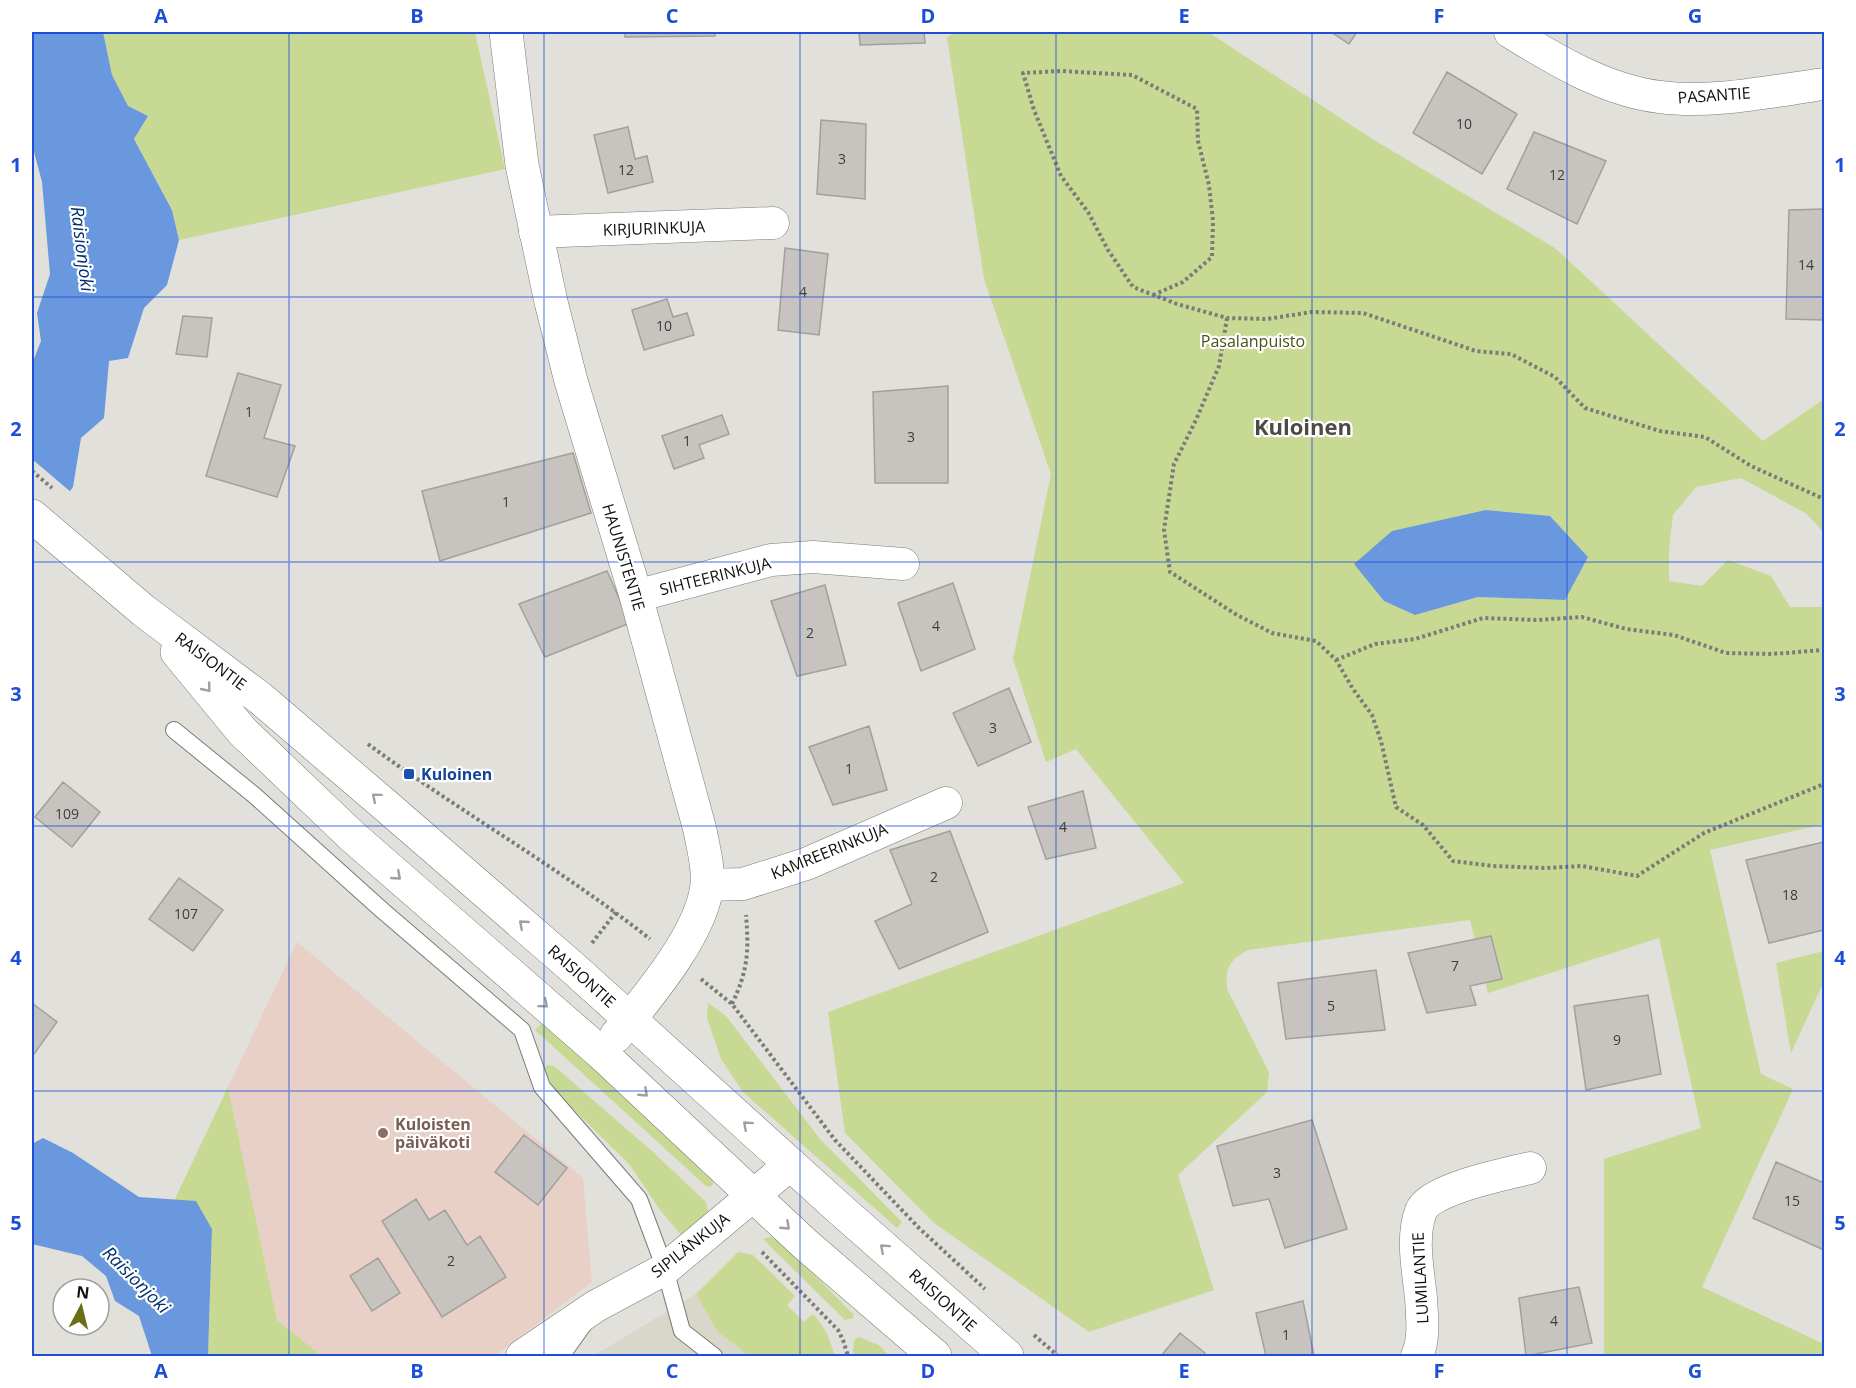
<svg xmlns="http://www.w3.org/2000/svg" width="1856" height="1388" viewBox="0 0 1856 1388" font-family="'Open Sans',sans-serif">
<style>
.built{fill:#d9d7ca}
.education{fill:#e8d0c6}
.green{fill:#c7d992;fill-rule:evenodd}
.water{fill:#6998df}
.pier{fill:#e1e0db}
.building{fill:#c7c4c0;stroke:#a3a09c;stroke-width:1.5}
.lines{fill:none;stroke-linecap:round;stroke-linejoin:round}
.lane-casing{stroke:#7b7b76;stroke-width:18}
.street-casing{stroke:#7b7b76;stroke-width:33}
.secondary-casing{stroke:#7b7b76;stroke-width:34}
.path{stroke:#7b7b77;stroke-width:4;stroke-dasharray:3 3;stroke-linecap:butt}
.lane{stroke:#fff;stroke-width:16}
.street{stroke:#fff;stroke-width:32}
.secondary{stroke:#fff;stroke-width:33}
.oneway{stroke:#9f9f9f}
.grid{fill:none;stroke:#1d4ed8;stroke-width:1.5;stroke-opacity:0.55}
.transit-dot{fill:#1a4fb4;stroke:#fff;stroke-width:2}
.education-dot{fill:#8d6e63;stroke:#fff;stroke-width:2}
.labels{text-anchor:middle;stroke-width:4.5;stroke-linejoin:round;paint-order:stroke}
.number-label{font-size:14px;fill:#3e3d3a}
.street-label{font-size:16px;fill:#10100e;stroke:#fff}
.park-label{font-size:16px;fill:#485413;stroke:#fff}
.transit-label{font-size:16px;font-weight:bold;fill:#164399;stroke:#fff;text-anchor:start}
.education-label{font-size:16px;font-weight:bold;fill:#785e54;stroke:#fff;text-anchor:start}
.water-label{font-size:18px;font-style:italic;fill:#033270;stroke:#fff}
.district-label{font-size:22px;font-weight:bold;fill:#4b4a46;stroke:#fff}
.neatline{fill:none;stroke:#1d4ed8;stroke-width:2}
.grid-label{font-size:20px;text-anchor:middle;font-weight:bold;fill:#1d4ed8}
</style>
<rect width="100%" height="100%" fill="#e1e0db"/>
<path class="built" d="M696 1294 717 1331 749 1356H593Z"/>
<path class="education" d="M297 942 583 1178 592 1282 495 1356H322L277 1320 228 1087Z"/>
<path class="green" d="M103 32H475L505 169 179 240 172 209 134 139 148 116 128 107 112 75Z
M956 32H1208L1374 140 1555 248 1763 441 1824 399V533L1807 514 1741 478 1696 487 1673 515 1669 549V581L1702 586 1728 560 1771 576 1790 607H1824V824L1710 850 1761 1074 1793 1089 1702 1287 1824 1344V1356H1604V1159L1701 1128 1659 938 1488 993 1470 920 1248 950C1230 959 1223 970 1228 991L1269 1072 1267 1092 1178 1175 1214 1290 1089 1332 934 1223 845 1133 828 1012 1184 883 1076 749 1046 762 1013 659 1051 474 984 279 947 37ZM1486 510 1550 516 1588 557 1565 600 1478 597 1415 615 1384 601Z
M1824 951V981L1791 1053 1776 963Z
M708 1003 726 1016 820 1139 902 1222 897 1228 743 1092 721 1059 707 1018Z
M544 1021 708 1170 714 1181 712 1186 707 1187 535 1030Z
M548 1065 554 1066 653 1152 706 1202 708 1212 681 1235 660 1210 630 1165 545 1081 544 1067Z
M228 1087 277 1320 322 1356H208L212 1229 175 1199Z
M770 1237 783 1243 854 1315 853 1318 845 1320 763 1239Z
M738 1252 753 1255 795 1296 787 1305 804 1322 813 1314C825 1326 830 1340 835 1356H749L717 1331 696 1294Z
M859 1337 880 1346 889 1356H855L853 1352 854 1340Z"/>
<path class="water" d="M32 32H103L112 75 128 106 148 116 134 139 172 210 179 240 167 285 144 308 128 358 109 361 104 418 81 438 73 487 32 543V364L41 341 37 313 50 274 42 182 32 144Z
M1486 510 1550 516 1588 557 1565 600 1478 597 1415 615 1384 601 1354 564 1392 531Z
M43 1138 73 1153 139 1197 196 1201 212 1229 208 1356H152L139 1316 115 1301 106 1276 82 1256 32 1244V1144Z"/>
<path class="pier" d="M32 459 72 493 32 546Z"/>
<path class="building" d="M625 32H715V36L625 37Z
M859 32H924L925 43 860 45Z
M1331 32H1357L1349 44Z
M1447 72 1517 114 1482 174 1413 133Z
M821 120 866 124 865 199 817 194Z
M628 127 635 159 647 156 653 182 608 193 594 135Z
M1534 132 1606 161 1577 224 1507 189Z
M1824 209V320L1786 319 1789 210Z
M785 248 828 254 819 335 778 330Z
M667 299 673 317 687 313 694 335 644 350 632 310Z
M183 316 212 318 207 357 176 354Z
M238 373 281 385 264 438 295 446 277 497 206 476Z
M948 386V483H875L873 392Z
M722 415 729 434 699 445 704 458 674 469 662 436Z
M573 453 591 513 440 561 422 491Z
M607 571 630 623 545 657 519 604Z
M953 583 975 649 921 671 898 603Z
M825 585 846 665 797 676 771 601Z
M1009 688 1031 742 978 766 953 713Z
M869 726 887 790 833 805 809 747Z
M63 782 100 812 72 847 35 817Z
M1083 791 1096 848 1046 859 1028 807Z
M950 831 988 932 899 969 875 921 912 904 890 850Z
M1824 842V930L1769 943 1746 860Z
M179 878 223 910 193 951 149 919Z
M1491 936 1502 979 1470 986 1476 1005 1427 1013 1408 953Z
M1376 970 1385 1030 1286 1039 1278 983Z
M1648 995 1661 1074 1586 1090 1574 1006Z
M32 1003 57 1022 32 1057Z
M1312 1120 1347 1229 1285 1248 1269 1199 1233 1206 1217 1146Z
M524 1135 567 1168 538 1205 495 1172Z
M1776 1162 1824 1183V1250L1753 1218Z
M416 1199 429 1220 445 1210 467 1245 480 1236 506 1277 442 1317 382 1221Z
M378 1258 400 1293 372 1311 350 1276Z
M1579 1287 1592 1343 1526 1356 1519 1298Z
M1303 1301 1314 1356H1266L1256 1313Z
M1180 1333 1205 1353 1202 1356H1161Z"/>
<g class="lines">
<defs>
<path id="lane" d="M174 730 254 795 383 911 522 1030 542 1087 639 1199 665 1269 682 1331 714 1356
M561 1356 584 1324"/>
<path id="street" d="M1510 32C1555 60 1607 91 1660 97 1713 104 1772 91 1824 84
M535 232 773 223
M636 596 771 560 813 557 903 564
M707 885 743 884 806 864 946 803
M522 1356 596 1306 665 1269 791 1164
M1417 1356C1425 1338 1422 1318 1421 1298 1418 1270 1411 1237 1421 1211 1429 1189 1506 1174 1530 1168"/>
<path id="secondary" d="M506 32 522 165 551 302 571 381 636 596 700 830C703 847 709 868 707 885 702 934 646 999 616 1036
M32 516 144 611 260 698 385 805 572 967 841 1210 1007 1356
M177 652 242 731 353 837 601 1053 805 1244 935 1356"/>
</defs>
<use href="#lane" class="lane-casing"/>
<use href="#street" class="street-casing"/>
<use href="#secondary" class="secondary-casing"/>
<path class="path" d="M1153 295 1183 282 1212 257 1213 221 1209 185 1198 141 1197 109 1132 75 1061 71 1023 73 1034 110 1061 176 1088 212 1108 250 1133 287 1177 304 1227 318 1267 319 1312 312 1363 313 1476 351 1511 354 1555 377 1585 408 1660 431 1705 437 1751 466 1824 499
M1227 318 1219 366 1196 420 1174 464 1164 530 1170 572 1237 615 1272 633 1316 641 1336 660 1353 689 1372 715 1381 741 1396 807 1423 825 1453 861 1493 866 1545 868 1582 866 1637 876 1704 833 1824 784
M32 471 52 488
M1336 660 1375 644 1415 639 1483 618 1537 620 1582 617 1626 629 1674 635 1726 653 1772 654 1824 650
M368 744C460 812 560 868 650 939
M592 943 616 912
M701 979 732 1004 835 1140 919 1228 985 1289
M732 1004C748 970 749 952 746 915
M762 1252 838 1330 843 1340 848 1356
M1034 1335 1058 1356"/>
<use href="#lane" class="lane"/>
<use href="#street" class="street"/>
<use href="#secondary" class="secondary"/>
</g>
<defs><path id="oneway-chevron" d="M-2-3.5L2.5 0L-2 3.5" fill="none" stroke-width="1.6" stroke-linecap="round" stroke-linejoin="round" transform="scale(1.5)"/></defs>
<g class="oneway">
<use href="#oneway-chevron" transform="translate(207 688) rotate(51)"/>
<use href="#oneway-chevron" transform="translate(376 797) rotate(-140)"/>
<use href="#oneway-chevron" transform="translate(397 876) rotate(41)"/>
<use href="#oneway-chevron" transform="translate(523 924) rotate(-139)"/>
<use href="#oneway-chevron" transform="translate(544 1004) rotate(40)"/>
<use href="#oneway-chevron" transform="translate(644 1093) rotate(43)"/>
<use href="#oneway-chevron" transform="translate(747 1125) rotate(-138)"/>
<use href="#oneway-chevron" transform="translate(786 1226) rotate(43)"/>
<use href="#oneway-chevron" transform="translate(884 1248) rotate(-138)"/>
</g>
<path class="grid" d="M289 32V1356M544 32V1356M800 32V1356M1056 32V1356M1312 32V1356M1567 32V1356M32 297H1824M32 562H1824M32 826H1824M32 1091H1824"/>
<rect class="transit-dot" x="403" y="768" width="12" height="12" rx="3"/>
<circle class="education-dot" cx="383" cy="1133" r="6"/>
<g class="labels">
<g class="number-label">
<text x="1464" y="129">10</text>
<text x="842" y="164">3</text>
<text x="626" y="175">12</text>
<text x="1557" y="180">12</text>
<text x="1806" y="270">14</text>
<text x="803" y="297">4</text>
<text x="664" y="331">10</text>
<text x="249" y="417">1</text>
<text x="911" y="442">3</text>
<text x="687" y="446">1</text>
<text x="506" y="507">1</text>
<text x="936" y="631">4</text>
<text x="810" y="638">2</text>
<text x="993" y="733">3</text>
<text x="849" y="774">1</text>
<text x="67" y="819">109</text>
<text x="1063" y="832">4</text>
<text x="934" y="882">2</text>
<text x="1790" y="900">18</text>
<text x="186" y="919">107</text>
<text x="1455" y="971">7</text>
<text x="1331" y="1011">5</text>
<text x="1617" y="1045">9</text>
<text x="1277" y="1178">3</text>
<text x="1792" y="1206">15</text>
<text x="451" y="1266">2</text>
<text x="1554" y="1326">4</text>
<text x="1286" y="1340">1</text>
</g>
<g class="street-label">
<text transform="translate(1714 95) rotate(-4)" y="6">PASANTIE</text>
<text transform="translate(654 228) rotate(-2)" y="6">KIRJURINKUJA</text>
<text transform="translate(624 557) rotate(73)" y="6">HAUNISTENTIE</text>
<text transform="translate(715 576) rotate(-14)" y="6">SIHTEERINKUJA</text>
<text transform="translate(211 661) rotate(37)" y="6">RAISIONTIE</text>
<text transform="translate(829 851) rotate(-22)" y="6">KAMREERINKUJA</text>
<text transform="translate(582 976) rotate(42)" y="6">RAISIONTIE</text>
<text transform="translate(690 1245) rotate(-38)" y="6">SIPILÄNKUJA</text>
<text transform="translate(1420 1278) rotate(-93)" y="6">LUMILANTIE</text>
<text transform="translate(943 1300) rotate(42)" y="6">RAISIONTIE</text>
</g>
<g class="park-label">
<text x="1253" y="347">Pasalanpuisto</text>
</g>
<g class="transit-label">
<text x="421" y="780">Kuloinen</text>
</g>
<g class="education-label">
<text x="395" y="1130">Kuloisten<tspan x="395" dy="18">päiväkoti</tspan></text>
</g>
<g class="water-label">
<text transform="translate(82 249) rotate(83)" y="6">Raisionjoki</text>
<text transform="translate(136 1280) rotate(45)" y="6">Raisionjoki</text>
</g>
<g class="district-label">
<text x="1303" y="435">Kuloinen</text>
</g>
</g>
<rect width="1856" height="1388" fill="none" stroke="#ffffff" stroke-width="66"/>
<g transform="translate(81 1307) rotate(7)"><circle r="28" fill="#ffffff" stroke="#9f9f9f" stroke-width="1.5"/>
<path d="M0-4.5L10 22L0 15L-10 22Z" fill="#696f15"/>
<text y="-9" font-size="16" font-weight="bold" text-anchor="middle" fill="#10100e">N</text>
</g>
<rect x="33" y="33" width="1790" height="1322" class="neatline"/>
<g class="grid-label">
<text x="161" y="23">A</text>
<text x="417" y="23">B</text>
<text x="672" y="23">C</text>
<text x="928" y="23">D</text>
<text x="1184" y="23">E</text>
<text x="1439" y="23">F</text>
<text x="1695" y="23">G</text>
<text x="16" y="172">1</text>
<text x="1840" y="172">1</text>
<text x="16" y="436">2</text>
<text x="1840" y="436">2</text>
<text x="16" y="701">3</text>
<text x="1840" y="701">3</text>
<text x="16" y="965">4</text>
<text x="1840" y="965">4</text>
<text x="16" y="1230">5</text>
<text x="1840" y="1230">5</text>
<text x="161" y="1378">A</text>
<text x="417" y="1378">B</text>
<text x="672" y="1378">C</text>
<text x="928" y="1378">D</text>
<text x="1184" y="1378">E</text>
<text x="1439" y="1378">F</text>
<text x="1695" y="1378">G</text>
</g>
</svg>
